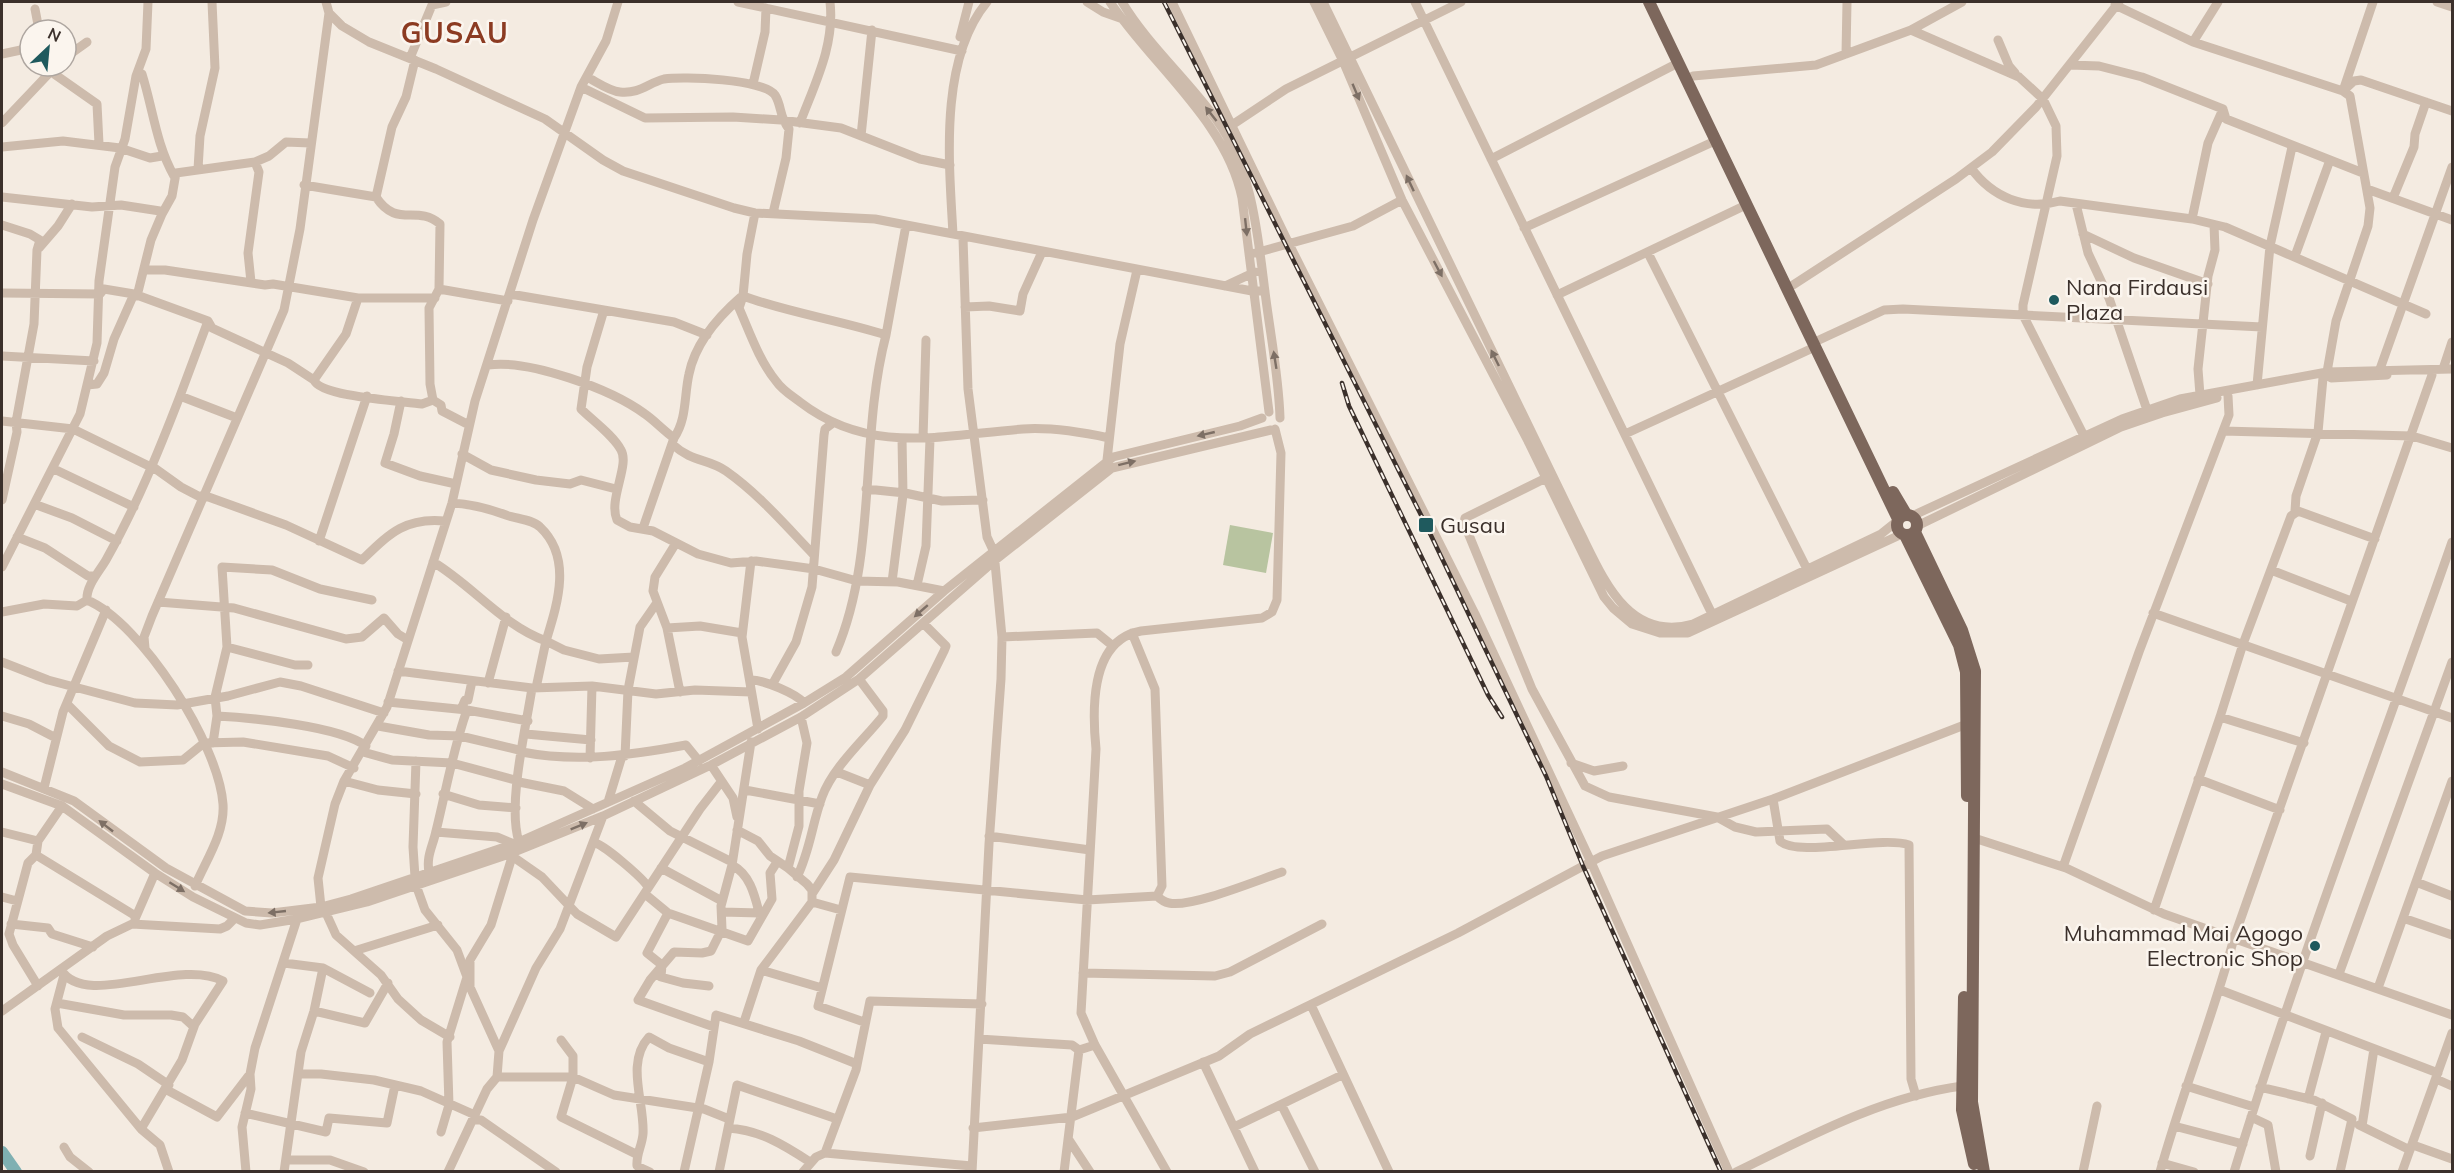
<svg xmlns="http://www.w3.org/2000/svg" width="2454" height="1173" viewBox="0 0 2454 1173" font-family="Mulish,sans-serif">
<style>
.green{fill:#b8c4a0}
.lines{fill:none;stroke-linecap:round;stroke-linejoin:round}
.river{stroke:#7fb0b2;stroke-width:12}
.minor{stroke:#cdbbac;stroke-width:9}
.major{stroke:#7d675c;stroke-width:12}
.rail-casing{stroke:#3b302b;stroke-width:4.5}
.rail{stroke:#fbf5ee;stroke-width:2;stroke-dasharray:7;stroke-linecap:butt}
.oneway{fill:#7d6f65}
.poi-dot{fill:#1f5a5e;stroke:#fbf5ee;stroke-width:2}
.labels{text-anchor:middle;stroke-width:5;stroke-linejoin:round;paint-order:stroke}
.poi-label{font-size:22px;fill:#3b302b;stroke:#fbf5ee;text-anchor:start}
.district-label{font-size:28px;font-weight:bold;letter-spacing:1.5px;fill:#8c3b22;stroke:#fbf5ee}
</style>
<rect width="100%" height="100%" fill="#f4ebe1"/>
<path class="green" d="M1230 525 1273 533 1266 573 1223 565Z"/>
<g class="lines">
<path class="river" d="M2 1152 16 1172"/>
<path class="minor" d="M738 2 962 51
M1087 2 1103 12 1120 18
M1110 2C1152 65 1227 122 1242 198L1269 412
M1122 2C1148 45 1186 78 1216 119 1257 176 1258 247 1268 314 1273 349 1279 383 1280 418
M1172 2 1289 244 1475 614 1591 862 1729 1172
M1314 2 1343 61 1402 200 1528 441 1604 597 1613 608 1632 624 1660 633H1688L1902 534
M1323 2 1578 528C1602 575 1626 643 1693 624L1881 534 1896 522
M1415 2 1712 614
M2437 2 2452 7
M2115 5 2193 42 2343 91 2350 96 2370 208 2368 226 2336 321 2327 372
M35 9 39 30
M329 13 342 26 369 42 436 69 545 119 603 160 623 171 734 208 755 213 875 219 1252 291H1265
M1911 30 2019 77 2043 99 2056 126 2057 156 2023 305V315L2084 436
M960 37 969 2
M1998 40 2009 66 2015 73
M2193 42 2218 2
M2 54 21 50 30 42
M1846 54 1847 2
M66 57 87 42
M410 58 432 5 446 2
M415 60 406 97 392 127 376 197C397 229 416 204 440 224L439 289 429 308 430 384 433 400 441 405 442 411 469 425
M2070 65 2099 66 2142 77 2223 109 2226 119 2363 173
M50 71 97 104 99 144
M138 72 142 74C153 109 156 144 174 176
M1693 76 1816 65 1911 30 1962 2
M587 77C597 82 609 91 620 92 640 94 648 83 664 79 683 76 764 79 775 95 782 106 779 117 789 129L786 158 773 213
M753 84 765 32 766 8
M581 87 645 118 733 117 781 120 841 128 920 159 950 165
M2344 88 2373 2
M2343 91 2354 81 2361 80 2452 111
M2 123 56 66
M800 123C815 83 835 45 830 2
M1229 127 1286 89 1461 2
M861 136 872 30
M2 147 63 141 120 148 150 158 162 156
M1491 159 1678 63
M1971 168C1992 197 2025 211 2060 201L2192 219 2225 227 2426 314
M198 169 200 136 215 68 212 2
M304 185 376 197
M2367 189 2452 220
M2 197 92 207 121 205 160 211 162 214 151 240 137 296
M2393 198 2414 147 2415 134 2426 102
M2076 204 2088 253 2109 298 2147 410
M755 213 747 254 743 296 739 308C750 333 759 360 776 381 782 390 792 396 800 402 870 456 943 435 1023 429 1052 427 1081 432 1109 438
M162 214 172 196 176 173 255 162 269 156 286 142 310 143
M2192 219 2208 143 2223 109
M2 225 30 234 40 240 37 250 34 324 16 422 17 432 2 500
M1524 228 1715 141
M953 234C949 162 939 60 987 2
M2083 234 2134 258 2208 284
M963 238 968 389 987 537 994 552 1002 637 1001 679 989 844 972 1172
M39 248 58 226 72 204
M1255 253 1353 226 1402 200
M1648 253 1807 569
M2295 256 2330 160
M146 270H165L265 285 273 284 358 298H435
M251 282 248 253 259 172 255 162
M1793 285 1956 179 1992 152 2036 107 2119 2
M1225 286 1255 272
M439 289 508 301
M2 293 100 294 104 289 134 294 208 321 212 328 288 363 314 380 346 334 358 298
M510 294 674 322 707 335
M1557 295 1746 205
M743 296C790 313 839 320 886 335 859 438 878 554 836 652
M965 307 989 306 1020 311 1023 294 1042 252
M604 310 587 367 581 409C593 421 613 435 621 450 630 465 608 500 617 520L630 527 653 531 698 554 731 563 756 561 814 569 857 581 898 582 944 591
M886 335 906 225
M1819 340 1884 310 1903 309 2262 327
M2 356 94 361
M488 365C529 359 611 389 645 414 655 421 663 430 674 438
M2380 369 2452 167
M2443 369 2452 342
M2331 378 2387 375
M314 380C320 397 402 401 422 404L433 400
M87 385 97 384 104 373 114 339 134 294
M2257 385 2270 246 2292 147
M2200 395 2198 369 2203 323 2208 276 2215 250 2214 225
M180 396 208 321
M401 401 394 434 385 463 420 476 456 484
M2 421 73 429 153 468
M2223 431 2412 436 2452 448
M1625 434 1815 347
M923 438 926 340
M672 444C693 463 707 458 726 471 760 495 785 525 814 555
M462 454 491 470 536 480 570 484 581 480 616 489
M1107 460 1120 344 1137 270
M153 467 181 487 202 498
M54 469 134 507
M1546 478 1465 518 1464 523 1532 689 1585 786 1609 797 1717 817 1735 827 1756 832 1827 829 1843 844
M866 489 905 493 942 501 983 500
M203 495 286 525 362 560C389 534 405 517 445 521
M452 503C472 504 487 508 506 515 516 519 532 519 540 527 573 558 557 605 546 641L564 650 599 659 634 657
M34 504 72 518 117 541
M2295 511 2296 496 2318 432 2323 378
M1912 516 2122 419 2180 399 2327 372 2452 369
M1917 526 2121 427 2162 413 2217 398
M643 528 674 438C687 419 684 396 689 374 695 344 718 317 741 297
M17 537 45 548 88 576H95
M319 541 367 396
M676 543 655 577 653 591 667 628 680 692
M751 561 742 637 758 729
M433 562C472 585 502 625 546 641L536 688
M2 567 80 414 97 343 99 281 115 167 125 139 136 76 146 49 148 2
M2271 570 2351 601
M892 582 903 495 902 438
M917 585 926 546 930 439
M87 600C142 623 219 745 223 804 225 833 206 860 195 886
M158 602 234 608 346 639 362 637 384 618 398 634 408 640
M2 612 44 604 77 606 87 600C86 586 99 572 106 560 136 507 158 453 180 396L237 418
M2153 613 2452 718
M667 628 700 626 742 633
M1002 637 1097 633 1113 646
M227 647 295 665H308
M145 648 144 637 152 616 284 310 300 229 329 13 326 2
M2 662 48 680 135 703 177 705 228 696 280 682 301 686 384 713
M398 671 532 688 592 686 656 694 695 690 751 692
M751 680C764 680 797 694 804 703
M488 683 506 617
M772 685 796 642 812 587 824 435 825 429 833 423
M388 702 467 710 528 721
M67 704 109 746 140 762 183 760 204 743 243 742 328 756 354 768
M2 716 29 724 56 738
M217 716C253 718 339 726 366 746
M2220 717 2304 743
M378 726 429 735 460 736 523 751
M526 734 591 740
M213 743 217 716 215 697 227 647 222 567 272 570 320 589 372 600
M363 752 392 760 452 763 519 781
M522 752C578 763 631 755 686 745L699 761
M625 756 628 690 640 627 656 604
M590 758 592 686
M1571 763 1594 771 1623 766
M711 765 733 798 737 817
M2 772 74 801 166 868 245 911 272 913 321 907 351 899 514 844 685 768 804 703 846 677 944 591 1113 457 1240 426 1262 418
M837 772 870 785
M2198 779 2280 810
M344 781 378 790 416 794
M519 782 564 791 593 809
M2 784 62 806 155 873 193 897 246 923 260 925 297 919 367 902 509 854 603 816 711 765 801 717 859 679 994 561 1112 468 1271 430
M44 788 63 712 106 610
M745 790 820 804
M443 794 479 805 516 808
M1773 799 1780 841C1798 858 1881 835 1909 845L1911 1079 1916 1096
M634 801 670 831 732 862
M608 802 622 756
M737 830 758 841 770 856 788 868 807 884 812 890V902L761 970 744 1022
M2 832 38 841
M436 832 497 837 514 844
M989 836 1090 850
M1974 838 2066 868 2164 914 2452 1015
M519 842C507 805 526 728 532 688
M595 843C604 845 643 878 648 887
M509 854 542 877 577 914 616 937 700 809 721 782
M36 855 134 915
M732 865C751 875 755 897 760 916
M2063 867 2139 652 2229 415 2228 396
M661 868 722 901
M788 868 799 826V791L807 743 801 717
M429 872C426 856 433 846 436 831 446 791 453 749 467 710L462 707 465 700H468L472 681
M415 877 413 847 416 761
M797 877C810 851 812 824 822 797 833 767 863 741 883 716V711L859 679
M2416 882 2452 896
M416 885 425 910 457 950 467 977 447 1042 449 1105 441 1132
M645 894 668 913 647 953 662 965
M812 894 834 860 870 785 905 730 944 651 946 646 923 623
M1157 896C1160 899 1164 902 1169 903 1191 908 1258 880 1282 872
M2 897 17 901
M812 902 841 910
M321 907 318 878 335 804 344 781 387 707 452 503 475 401 533 220 581 87 606 41 618 2
M2154 910 2220 717 2243 644 2291 516 2298 511 2375 539
M722 912 760 913
M326 913 336 935 381 975 398 999 421 1020 450 1037
M668 913 748 941 772 899 770 873 777 862
M2403 918 2452 935
M135 919 155 873
M11 924 48 928 52 934 93 947
M354 951 438 925
M284 963 323 968 370 993
M662 965 661 977 683 983 709 986
M61 970C86 1010 178 957 223 981L195 1024 182 1060 141 1129
M761 970 822 988
M1083 973 1215 976 1230 972 1322 924
M2339 974 2452 662
M64 975 55 1009 58 1028 141 1129 160 1145 169 1172
M38 986 13 945 9 934 28 863 36 855 38 841 62 806
M2378 988 2452 781
M2220 990 2438 1073
M57 1003 124 1015H171L183 1017 194 1027
M1311 1005 1389 1172
M2 1011 107 936 132 924 220 929 227 926 235 918
M314 1011 365 1023 388 983
M864 1022 818 1006 850 877 1087 900 1157 896 1162 886 1155 689 1132 633
M714 1027 638 1000 650 980 674 952 702 953 711 951 722 929 721 906 732 865 751 742
M82 1037 138 1064 169 1085
M979 1039 1072 1045 1079 1050 1095 1045
M561 1040 573 1056V1077L561 1117 636 1154
M499 1051 470 987V960L491 925 512 857
M1203 1062 1255 1172
M298 1074H321L374 1080 421 1091 475 1115
M497 1077H573L614 1095 704 1109 729 1119
M2436 1079 2452 1086
M2186 1086 2254 1107
M2260 1087 2314 1100 2352 1119 2340 1172
M167 1090 217 1117 250 1074
M2308 1099 2326 1032
M1282 1106 1315 1172
M245 1113 326 1132 329 1118 387 1123 395 1085
M2251 1117 2268 1125 2276 1172
M473 1120H481L556 1172
M2359 1125 2410 1150
M2174 1126 2243 1144
M2362 1126 2374 1049
M1234 1127 1342 1075
M728 1128C760 1130 784 1145 810 1162
M973 1128 1072 1117 1219 1056 1250 1034 1458 933 1602 856 1773 799 1967 724
M1069 1140 1090 1172
M2413 1145 2452 1159
M64 1147 70 1157 89 1172
M825 1153 856 1070 870 1001 982 1004
M2310 1156 2322 1103
M286 1160H330L364 1172
M2162 1163 2194 1172
M246 1172 242 1127 251 1089 250 1074 255 1048 297 919
M284 1172 301 1052 314 1011 323 968
M448 1172 487 1089 497 1077 499 1051 536 968 560 929 603 816
M650 1172 637 1166C636 1154 642 1146 643 1134 645 1103 625 1063 649 1037L669 1048 709 1062
M684 1172 709 1062 716 1015 799 1041 857 1064
M719 1172 737 1085 837 1119
M803 1172 816 1157 825 1153 972 1166
M1064 1172 1079 1050
M1167 1172 1095 1045 1081 1013 1096 749C1092 709 1090 640 1141 631L1262 618 1272 612 1277 600 1281 453 1275 429
M1736 1172C1808 1137 1881 1097 1962 1086
M2083 1172 2097 1106
M2160 1172C2182 1093 2213 1017 2234 938L2432 375
M2234 1172C2299 959 2379 752 2452 542
M2402 1172 2452 1033"/>
<path class="major" d="M1649 2 1898 519
M1893 492 1906 514
M1897 525a10 10 0 1 1 20 0a10 10 0 1 1-20 0Z
M1915 532 1962 630 1975 671 1972 1102 1984 1172
M1905 535 1959 645 1966 672 1967 796
M1964 997 1962 1110 1974 1164"/>
<defs>
<path id="rail" d="M1164 2 1426 525 1546 776 1583 866 1721 1172
M1342 383 1349 406 1488 695 1502 717"/>
</defs>
<use href="#rail" class="rail-casing"/>
<use href="#rail" class="rail"/>
</g>
<defs><path id="oneway-solid" d="M-6-.8H1V-3.2L6.5 0L1 3.2V.8H-6Z" transform="scale(1.5)"/></defs>
<g class="oneway">
<use href="#oneway-solid" transform="translate(1356 92) rotate(67)"/>
<use href="#oneway-solid" transform="translate(1211 114) rotate(-128)"/>
<use href="#oneway-solid" transform="translate(1410 183) rotate(-115)"/>
<use href="#oneway-solid" transform="translate(1246 227) rotate(84)"/>
<use href="#oneway-solid" transform="translate(1438 269) rotate(62)"/>
<use href="#oneway-solid" transform="translate(1495 358) rotate(-116)"/>
<use href="#oneway-solid" transform="translate(1275 360) rotate(-99)"/>
<use href="#oneway-solid" transform="translate(1206 434) rotate(167)"/>
<use href="#oneway-solid" transform="translate(1127 463) rotate(-14)"/>
<use href="#oneway-solid" transform="translate(921 611) rotate(139)"/>
<use href="#oneway-solid" transform="translate(106 826) rotate(-142)"/>
<use href="#oneway-solid" transform="translate(579 826) rotate(-22)"/>
<use href="#oneway-solid" transform="translate(177 887) rotate(32)"/>
<use href="#oneway-solid" transform="translate(277 912) rotate(174)"/>
</g>
<g class="poi-dot">
<circle cx="2054" cy="300" r="6"/>
<rect x="1418" y="517" width="16" height="16" rx="3"/>
<circle cx="2315" cy="946" r="6"/>
</g>
<g class="labels">
<g class="poi-label">
<text x="2066" y="295">Nana Firdausi<tspan x="2066" dy="25">Plaza</tspan></text>
<text x="1440" y="533">Gusau</text>
<text x="2303" y="941" text-anchor="end">Muhammad Mai Agogo<tspan x="2303" dy="25">Electronic Shop</tspan></text>
</g>
<g class="district-label">
<text x="455" y="43">GUSAU</text>
</g>
</g>
<rect width="2454" height="1173" fill="none" stroke="#3b302b" stroke-width="6"/>
<g transform="translate(48 48) rotate(26)"><circle r="28" fill="#fbf5ee" stroke="#aea6a0" stroke-width="1.5"/>
<path d="M0-4.5L10 22L0 15L-10 22Z" fill="#1f5a5e"/>
<text y="-9" font-size="16" font-weight="bold" text-anchor="middle" fill="#3b302b">N</text>
</g>
</svg>
